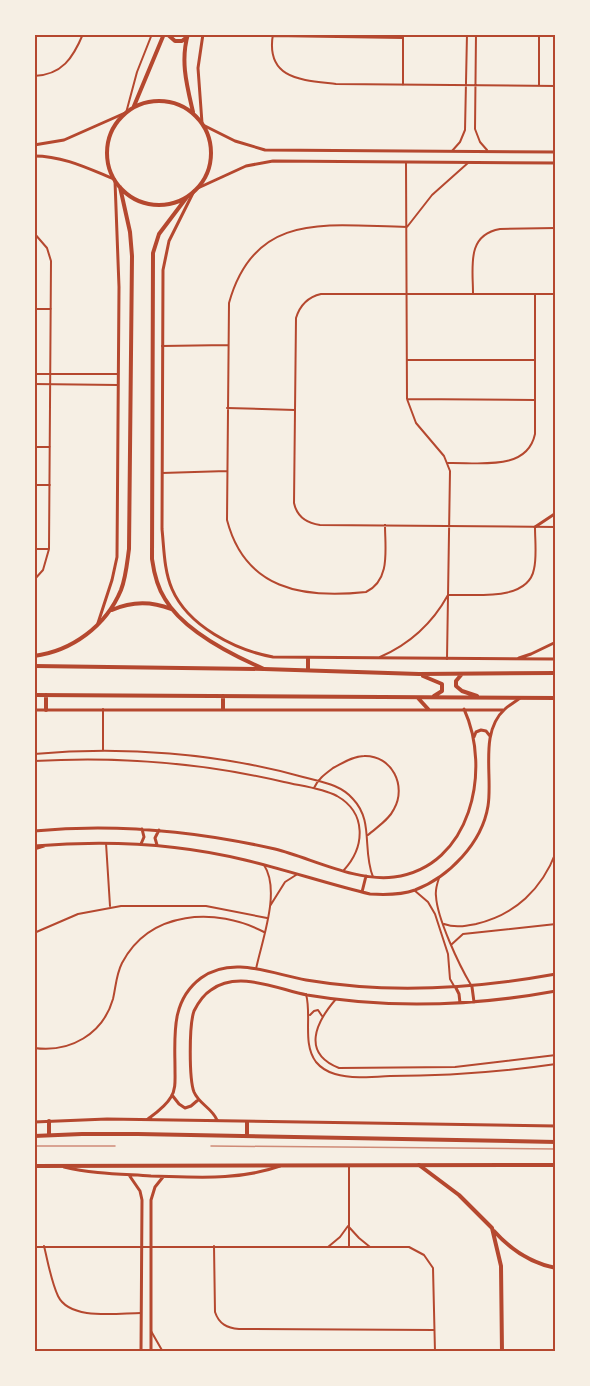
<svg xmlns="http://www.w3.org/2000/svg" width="590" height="1386" viewBox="0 0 590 1386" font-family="Arial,sans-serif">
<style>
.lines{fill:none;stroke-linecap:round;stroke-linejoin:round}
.minor{stroke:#b5482f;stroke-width:2}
.tertiary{stroke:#b5482f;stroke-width:3}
.secondary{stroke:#b5482f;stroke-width:4}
.primary{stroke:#b5482f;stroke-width:4}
.rail{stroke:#cf8b77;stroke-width:1.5}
.neatline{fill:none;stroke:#b5482f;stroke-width:2}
</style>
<rect width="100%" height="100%" fill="#f6efe4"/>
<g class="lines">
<path class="minor" d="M273 34C265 80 303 80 336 84L556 86
M403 34V85
M476 34 475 129 480 142 487 150
M539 34V86
M272 36 403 38
M34 76C62 75 73 58 83 34
M126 113 137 72 152 34
M452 151 460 142 465 130 467 34
M406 163 407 399 416 423 444 456 450 471 447 659
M34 233 47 248 51 261 49 549 43 570 34 580
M473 293C473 267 466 235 500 229L556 228
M556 294H321C308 297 300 305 296 318L294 503C297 517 306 523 320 525L556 527
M34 309H51
M162 346 228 345
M407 360H535
M34 374H118
M34 384 118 385
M407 399 535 400
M227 408 295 410
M34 447H50
M448 463C478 462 527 472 535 434V294
M162 473 227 471
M34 485H50
M385 525C385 549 391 580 366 592 302 599 245 589 227 520L229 303C255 209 330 226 407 227L432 195 469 162
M34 549H49
M380 657C410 644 432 624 448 595 474 594 528 602 534 569 537 556 535 541 535 527
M103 709V751
M34 754C123 746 217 753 303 777 321 782 340 784 353 799 374 821 362 850 373 877
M34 761C118 756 203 763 284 782 301 786 322 788 337 796 367 813 365 847 344 870
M314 788C318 779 325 774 333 768 343 763 353 756 364 756 392 755 407 786 394 809 389 820 377 827 368 835
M106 843 110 906
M439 878C437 884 435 890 436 896 437 918 459 965 471 985
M414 890 428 902 435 914 448 954 450 979 454 986
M270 906 285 882 296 875
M444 924C455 928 465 926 476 924 515 915 542 889 556 852
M34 933 78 914 121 906H206L267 918
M452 944 463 934 556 924
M256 969C262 940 281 891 264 865
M306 994C312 1016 302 1043 316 1062 321 1068 328 1072 335 1074 351 1079 373 1077 390 1076 446 1076 501 1072 556 1064
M336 999C316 1022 301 1053 339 1068L455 1067 556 1055
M310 1015 314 1011 318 1010 322 1016
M34 1048C70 1053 103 1034 113 999 116 986 116 975 122 963 150 910 216 907 264 932
M44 1246C48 1262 51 1281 58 1296 70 1321 118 1313 141 1313
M214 1246 215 1312C219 1324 227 1328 239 1329L434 1330
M34 1247H409L424 1255 433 1268 435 1352
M328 1247 340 1237 348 1226 359 1238 370 1247
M349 1247V1166
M151 1331 163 1352"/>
<path class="tertiary" d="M202 123 198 68 203 34
M203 125 235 141 265 150 556 152
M34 145 64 140 125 113
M34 156C63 156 87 168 114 179
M198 188 246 166 273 161 556 163
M194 191 169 241 163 270 162 529C164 548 164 571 172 589 188 626 235 650 273 657L556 659
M535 527 556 513
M98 623 112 580 117 557 119 287 115 181
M519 658 531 654 556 642
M34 710H503
M474 737 476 732 481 730 486 731 490 736
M34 831C115 823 196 831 275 849 311 858 356 882 394 877 471 867 492 770 464 709
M141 844 144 837 142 829
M157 845 155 838 159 830
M34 846C105 840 176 843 245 860 287 870 328 884 370 894 385 895 401 895 415 890 449 877 482 843 488 806 493 776 479 732 505 709 509 705 515 702 520 698
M34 849 44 846
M362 892 366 876
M472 987 474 1002
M456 988 459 994 460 1003
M172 1095 179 1104 185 1108 191 1106 198 1100
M148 1119C156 1113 166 1106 171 1097 176 1089 175 1080 175 1070 175 1037 170 1001 201 978 232 955 272 974 306 980 389 994 473 989 556 974
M217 1120C212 1108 199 1104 194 1092 189 1079 189 1025 194 1011 198 1003 203 995 211 990 238 970 277 989 307 995 389 1009 474 1006 556 991
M34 1122 107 1119 556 1126
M64 1167C93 1174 122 1174 151 1176 195 1177 238 1181 280 1166
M129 1175 140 1191 142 1200 141 1352
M151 1352V1200L155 1187 163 1177"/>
<path class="secondary" d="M167 34 175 41H182L187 37
M188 34C180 61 187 86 193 112
M107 153a52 52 0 1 1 104 0a52 52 0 1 1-104 0Z
M134 106 164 34
M187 197 159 234 153 253 152 559C154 573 157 587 165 599 183 630 232 655 264 669
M112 610C132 601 151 601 171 609
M34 656C72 651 106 626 121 590 126 577 127 563 129 549L132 256 130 232 120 187
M419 1165 459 1195 492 1228 501 1266 502 1352
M494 1231C511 1250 530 1263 556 1268"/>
<path class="primary" d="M308 658V670
M34 666 264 669 419 674 556 673
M461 675 456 681V686L462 691 477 696
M423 676 442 684V691L434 696
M34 695 556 698
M46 695V710
M418 698 428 709
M223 709V696
M49 1121V1135
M247 1122V1136
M34 1136 82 1134H138L556 1142
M34 1166 556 1165"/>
<path class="rail" d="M34 1146H115
M211 1146 556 1149"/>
</g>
<rect width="590" height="1386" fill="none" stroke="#f6efe4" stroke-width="72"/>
<rect x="36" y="36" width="518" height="1314" class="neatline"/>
</svg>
